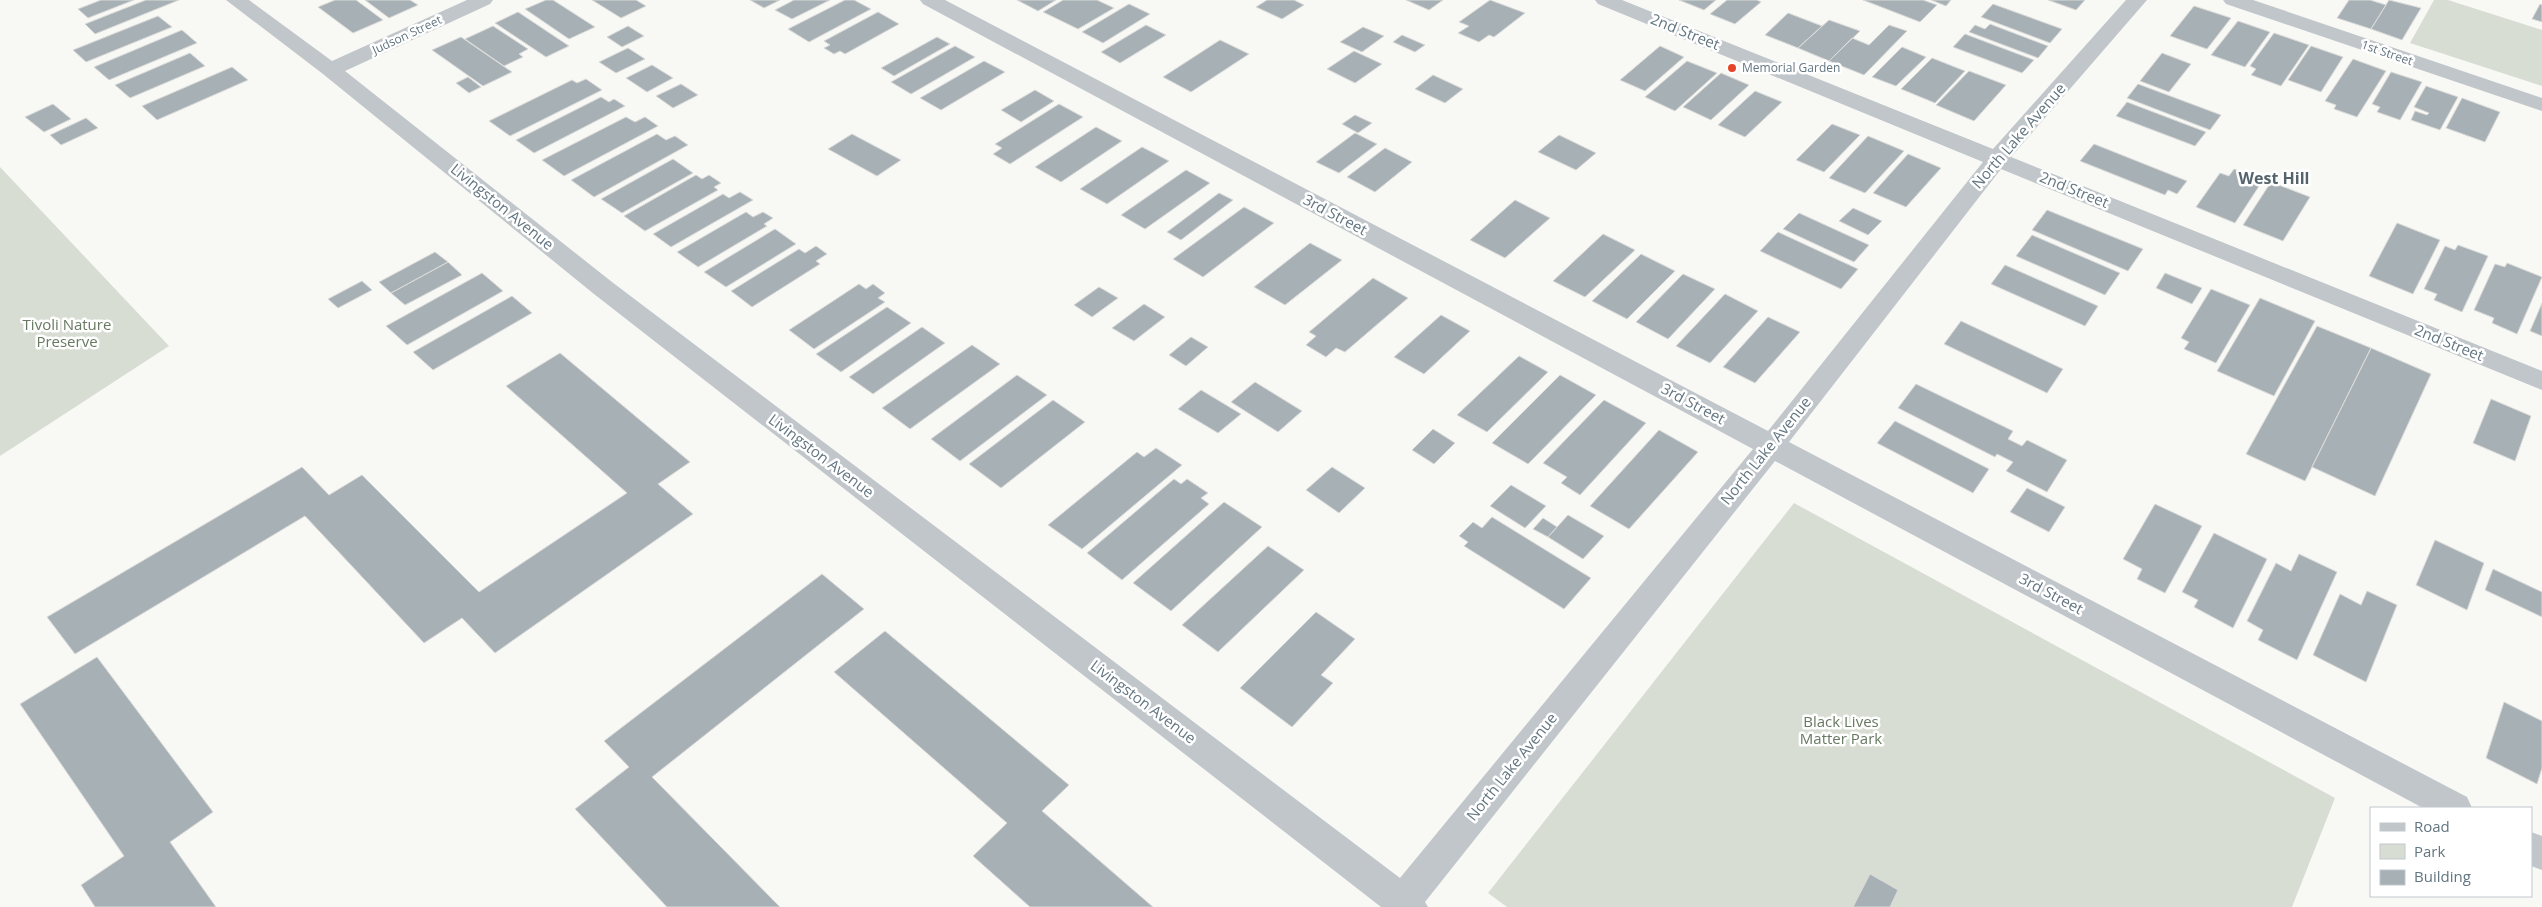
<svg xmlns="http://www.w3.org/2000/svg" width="2542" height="907" viewBox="0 0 2542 907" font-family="'Open Sans',sans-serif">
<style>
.green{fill:#d8ddd4}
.building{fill:#a6b0b5;stroke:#dadad8}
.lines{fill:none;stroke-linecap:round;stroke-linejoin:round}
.minor{fill:#c1c6ca;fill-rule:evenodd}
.poi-dot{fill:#e64428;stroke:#fff;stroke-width:2}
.labels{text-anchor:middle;stroke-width:5;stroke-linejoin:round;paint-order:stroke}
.far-street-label{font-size:12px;fill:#637681;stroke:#fff}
.far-poi-label{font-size:12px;fill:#637681;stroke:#fff;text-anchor:start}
.street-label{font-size:15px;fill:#637681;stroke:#fff}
.park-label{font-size:15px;fill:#687962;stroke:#fff}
.neighbourhood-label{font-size:16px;font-weight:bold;fill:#55646c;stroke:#fff}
</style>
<rect width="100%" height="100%" fill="#f8f8f5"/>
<path class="green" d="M2434 0H2448L2542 30V86L2410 43Z
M0 167 169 346 0 456Z
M1794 503 2335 798 2292 907H1507L1488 893Z"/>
<path class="building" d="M101 0H134L88 18 78 9Z
M146 0H179L95 34 85 24Z
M335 0H356L383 20 353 33 318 7Z
M365 0H410L418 5 389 18Z
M546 0H553L595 27 569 39 525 9Z
M592 0H636L646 6 621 18Z
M750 0H780L764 8Z
M794 0H830L792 19 775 10Z
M845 0H854L871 9 809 42 788 29Z
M1017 0H1056L1038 11Z
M1063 0H1097L1114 8 1078 29 1043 12Z
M1267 0H1294L1304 5 1282 19 1256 7Z
M1406 0H1443L1429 10Z
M1490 0 1525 13 1494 37 1489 35 1479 42 1458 33 1469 26 1459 22Z
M1679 0H1716L1704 10Z
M1727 0H1757L1761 2 1735 24 1710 14Z
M1863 0H1923L1937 5 1920 22Z
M1931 0H1951L1946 6Z
M2048 0H2085L2076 10Z
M2349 0H2370L2386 5 2371 29 2337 18Z
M2389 0 2421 8 2402 40 2371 29Z
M1129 4 1150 14 1103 43 1082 32Z
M1993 4 2062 29 2050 43 1981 17Z
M2540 4 2542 5V22L2532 19Z
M2194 6 2231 18 2207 49 2170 36Z
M518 12 569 46 546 57 495 23Z
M878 12 899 24 845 54 840 51 834 54 824 48 830 45 824 41Z
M1788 13 1822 26 1798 48 1765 35Z
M158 16 172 27 86 62 73 50Z
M1829 20 1860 31 1829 61 1798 48Z
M2238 21 2270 32 2245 67 2211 55Z
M1990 24 2048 46 2038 58 1969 32 1975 25 1985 29Z
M1146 25 1166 35 1120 63 1101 52Z
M1889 25 1907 31 1864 75 1829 61 1852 38 1869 45Z
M493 26 528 49 519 54 523 57 504 66 465 39Z
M628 26 644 36 622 47 607 37Z
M1363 27 1384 36 1362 52 1340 42Z
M182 30 197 43 109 80 94 67Z
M2274 33 2309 45 2281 86 2251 75 2256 69 2250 66Z
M1965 34 2034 60 2022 73 1953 47Z
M1402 35 1425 45 1415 52 1393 42Z
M461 37 512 72 483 86 432 50Z
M937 37 950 44 894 76 881 68Z
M1220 40 1249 54 1191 92 1163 77Z
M955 46 975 57 911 94 891 82Z
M1660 46 1684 57 1645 91 1620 80Z
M2311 46 2343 57 2321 92 2288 80Z
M1902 47 1926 57 1896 86 1872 77Z
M628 48 645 59 616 73 599 62Z
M1354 51 1382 64 1355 83 1327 69Z
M190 53 205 66 130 98 115 85Z
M2162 53 2191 64 2169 92 2140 81Z
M1932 58 1965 71 1935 103 1901 89Z
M2353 59 2386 71 2357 117 2334 109 2336 105 2325 101Z
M984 61 1005 72 941 110 920 98Z
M1687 61 1717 73 1675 111 1645 97Z
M652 65 673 78 647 92 626 78Z
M232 67 248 80 157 120 142 106Z
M1969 71 2006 85 1974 121 1936 105Z
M2391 72 2422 82 2400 120 2377 112 2380 107 2372 104Z
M1721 73 1749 85 1711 120 1683 107Z
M1433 75 1463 89 1445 103 1415 89Z
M468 77 481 87 469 93 456 83Z
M586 79 602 90 510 136 489 121 572 80 577 83Z
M681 84 698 95 673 108 656 96Z
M2138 84 2221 115 2210 130 2127 98Z
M2426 86 2458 97 2440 130 2411 120 2415 111 2427 115 2429 113 2414 107Z
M1035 90 1054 101 1021 122 1001 110Z
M1755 91 1782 102 1745 137 1718 125Z
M601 97 609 102 614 99 625 106 534 153 516 140Z
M2462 98 2500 112 2485 142 2446 128Z
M2127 102 2206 132 2195 146 2116 116Z
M53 104 71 119 44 132 25 117Z
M1059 104 1083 117 1010 164 993 154 1002 148 995 144Z
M1355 115 1372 123 1358 133 1342 124Z
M626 117 635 122 645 117 658 126 564 176 542 160Z
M86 118 98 128 61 145 50 135Z
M1832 124 1860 135 1824 172 1796 160Z
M1096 127 1122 141 1061 182 1035 167Z
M1355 133 1377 144 1339 173 1316 162Z
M657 134 666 140 675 136 688 145 594 197 571 180Z
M852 134 901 160 877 176 828 149Z
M1559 135 1596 153 1576 170 1538 152Z
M1868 136 1904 151 1865 193 1829 178Z
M2094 144 2187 181 2177 194 2168 190 2165 195 2080 161Z
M1142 147 1169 161 1107 204 1080 189Z
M1385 148 1412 162 1375 192 1347 177Z
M1908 154 1941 168 1906 207 1873 193Z
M673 159 693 173 622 213 601 199Z
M2234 169 2263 180 2235 223 2196 207 2220 173 2229 176Z
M1186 170 1210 183 1145 229 1121 215Z
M696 175 702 179 709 175 721 183 714 187 718 190 645 231 624 216Z
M2271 182 2310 197 2283 241 2243 225Z
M740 192 753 200 671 247 653 234 723 194 729 198Z
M1219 193 1233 200 1181 240 1167 232Z
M1515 200 1550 218 1505 258 1470 240Z
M1244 207 1274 223 1203 277 1173 259Z
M1853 208 1882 221 1868 235 1839 221Z
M2047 210 2143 249 2128 271 2032 230Z
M746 212 753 217 763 212 773 218 764 224 767 226 698 267 677 252Z
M1799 213 1869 245 1854 262 1783 229Z
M2397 223 2440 240 2413 294 2369 276Z
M775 229 796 244 726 287 704 272Z
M1778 232 1858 269 1841 289 1760 251Z
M1603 234 1635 250 1585 297 1553 281Z
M2032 235 2120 273 2105 295 2016 256Z
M1310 243 1342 260 1285 305 1254 287Z
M2458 245 2488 256 2462 312 2434 300 2437 294 2424 289 2445 246 2455 250Z
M816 246 827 254 816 261 820 264 752 307 731 291 799 249 805 253Z
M435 252 448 262 391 293 379 282Z
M1641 254 1675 271 1627 319 1592 301Z
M448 262 462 275 405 305 391 293Z
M2507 263 2542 277 2517 334 2492 323 2494 318 2474 310 2495 264 2505 267Z
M2005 265 2098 306 2085 326 1991 284Z
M482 273 503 291 407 345 386 326Z
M2165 273 2202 288 2192 304 2156 288Z
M1683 274 1715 289 1668 339 1636 322Z
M1373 278 1408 298 1345 352 1336 348 1326 357 1306 345 1316 336 1309 332Z
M362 281 372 290 338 308 328 299Z
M859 284 866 289 873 284 885 293 878 298 885 302 814 349 789 330Z
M1099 287 1118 298 1092 317 1074 305Z
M2211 289 2250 305 2216 363 2184 349 2189 342 2181 338Z
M1725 294 1758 311 1710 363 1676 346Z
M512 296 532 313 433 370 413 352Z
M2260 298 2315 321 2274 396 2217 371Z
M2542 303V336L2530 331Z
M1144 304 1165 317 1134 341 1112 328Z
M887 307 911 323 841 372 816 354Z
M1441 315 1470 331 1424 374 1394 357Z
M1768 317 1800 332 1755 383 1723 367Z
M1961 321 2063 369 2047 393 1944 344Z
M2317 326 2371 348 2305 481 2246 454Z
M922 327 945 343 873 394 849 377Z
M1191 337 1208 347 1186 366 1169 355Z
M972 345 1000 364 910 429 882 408Z
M2371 348 2431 374 2375 496 2312 467Z
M560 353 690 462 658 484 693 514 495 653 462 618 424 643 305 516 75 654 47 617 302 467 329 495 362 475 479 592 627 493 506 386Z
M1519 356 1548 372 1487 432 1457 415Z
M1017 375 1047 395 960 461 931 439Z
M1560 375 1596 395 1528 464 1492 443Z
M1255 382 1302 411 1278 432 1231 402Z
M1916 384 2013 431 2008 439 2022 446 2027 440 2067 460 2047 492 2006 471 2013 462 1997 454 1995 457 1898 408Z
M1201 390 1241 414 1218 433 1178 409Z
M2491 399 2531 416 2515 461 2473 443Z
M1053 400 1085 422 1001 488 969 464Z
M1604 400 1646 423 1580 495 1561 483 1567 477 1543 463Z
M1895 421 1989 469 1973 493 1877 443Z
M1433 429 1455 443 1434 464 1412 450Z
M1659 430 1698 452 1629 529 1590 506Z
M1156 448 1182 465 1082 549 1048 525 1137 452 1144 457Z
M1332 467 1365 488 1339 513 1306 490Z
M1174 479 1181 484 1187 479 1208 493 1201 498 1209 504 1122 580 1087 553Z
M1511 485 1546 506 1525 528 1490 506Z
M2027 488 2065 507 2049 532 2010 512Z
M1224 502 1262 527 1171 611 1133 583Z
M2155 504 2202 526 2165 593 2137 579 2142 569 2123 559Z
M1568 515 1604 536 1583 559 1548 537Z
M1492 517 1591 578 1564 609 1464 546 1468 542 1459 536 1473 522 1482 528Z
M1543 518 1557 527 1548 537 1533 529Z
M2214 533 2267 559 2233 628 2194 607 2198 600 2182 592Z
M2435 540 2484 563 2467 610 2416 585Z
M1268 546 1304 570 1218 652 1182 625Z
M2299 554 2337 572 2297 660 2258 640 2263 630 2247 621 2276 563 2291 571Z
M2493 569 2542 592V617L2485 590Z
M822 574 864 609 652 777 780 907H667L575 809 629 767 604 741Z
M2367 591 2397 605 2366 682 2313 655 2340 594 2361 605Z
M1316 612 1355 639 1321 675 1333 683 1292 727 1240 688Z
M885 631 1069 785 1042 811 1153 907H1030L973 856 1007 823 834 672Z
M97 657 213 812 170 842 216 907H95L81 885 124 856 20 704Z
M2504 702 2542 721V768L2537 784 2486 758Z
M1870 874 1898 890 1890 907H1853Z"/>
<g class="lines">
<path class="minor" d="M226 0H249L332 61 467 0H493L490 4 345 71 612 282 1400 878 1753 449 923 4 920 0H945L1768 431 1983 162 1598 4 1595 0H1622L1993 149 2126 0H2147L2011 157 2542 371V390L2001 169 1789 442 2467 797 2472 808H2423L1775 461 1425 902 1428 907H1381L594 294 323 74Z
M2223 0H2253L2542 98V111L2226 4Z
M2531 832 2542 836V870L2531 866Z"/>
</g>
<circle class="poi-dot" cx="1732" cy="68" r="5"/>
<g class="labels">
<g class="far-street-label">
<text transform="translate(407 35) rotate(-25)" y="4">Judson Street</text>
<text transform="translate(2387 53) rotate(19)" y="4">1st Street</text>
</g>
<g class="far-poi-label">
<text x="1742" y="72">Memorial Garden</text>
</g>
<g class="street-label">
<text transform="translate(1685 32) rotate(22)" y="5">2nd Street</text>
<text transform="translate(2019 136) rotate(-49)" y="5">North Lake Avenue</text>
<text transform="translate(2074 190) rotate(22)" y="5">2nd Street</text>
<text transform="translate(502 207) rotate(39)" y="5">Livingston Avenue</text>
<text transform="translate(1335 215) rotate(28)" y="5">3rd Street</text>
<text transform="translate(2449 343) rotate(22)" y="5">2nd Street</text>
<text transform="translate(1693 404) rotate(28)" y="5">3rd Street</text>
<text transform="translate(1766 451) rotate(-51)" y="5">North Lake Avenue</text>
<text transform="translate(821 456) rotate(37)" y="5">Livingston Avenue</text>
<text transform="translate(2051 594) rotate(28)" y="5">3rd Street</text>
<text transform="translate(1143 702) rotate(37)" y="5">Livingston Avenue</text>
<text transform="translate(1512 767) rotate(-51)" y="5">North Lake Avenue</text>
</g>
<g class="park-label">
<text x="67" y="330">Tivoli Nature<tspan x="67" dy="17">Preserve</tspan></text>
<text x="1841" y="727">Black Lives<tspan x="1841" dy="17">Matter Park</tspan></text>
</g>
<g class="neighbourhood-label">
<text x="2274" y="184">West Hill</text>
</g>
</g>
<rect x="2370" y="807" width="162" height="90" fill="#ffffff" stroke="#c1c8cd"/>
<rect x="2380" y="823" width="25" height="8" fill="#c1c6ca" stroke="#c1c8cd"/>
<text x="2414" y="832" font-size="15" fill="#637681">Road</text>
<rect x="2380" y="844" width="25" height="15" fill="#d8ddd4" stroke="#c1c8cd"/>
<text x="2414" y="857" font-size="15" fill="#637681">Park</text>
<rect x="2380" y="870" width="25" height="15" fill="#a6b0b5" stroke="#c1c8cd"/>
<text x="2414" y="882" font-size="15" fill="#637681">Building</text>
</svg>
